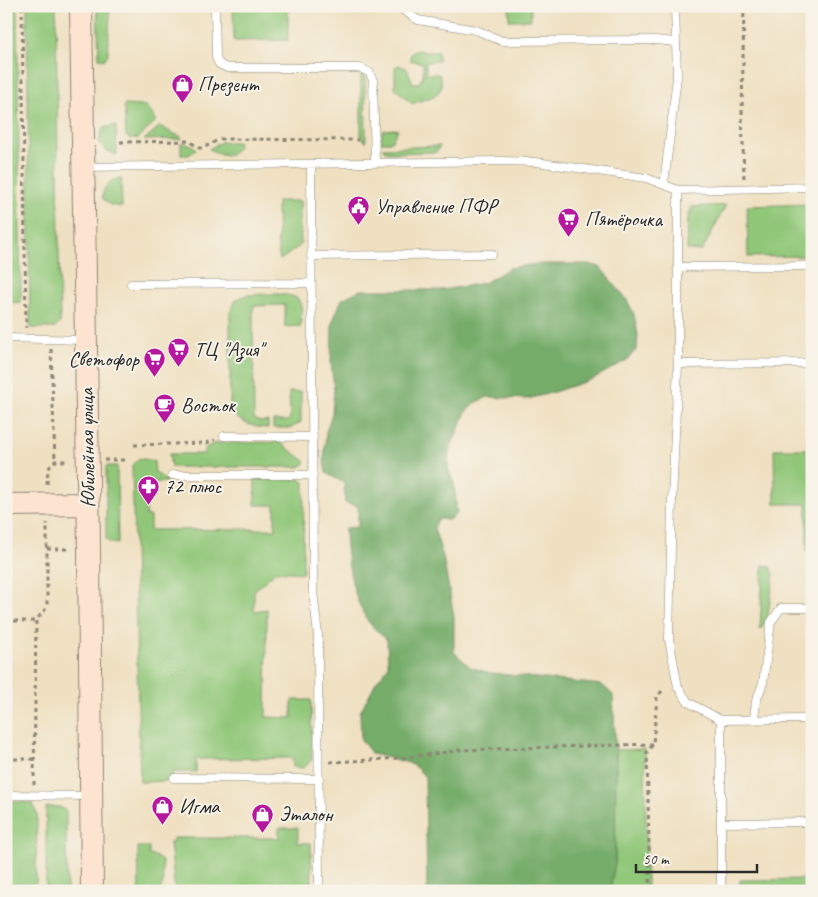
<svg xmlns="http://www.w3.org/2000/svg" width="818" height="897" viewBox="0 0 818 897" font-family="Caveat,sans-serif">
<style>
.green{fill:#91c779;stroke:#5e7952}
.forest{fill:#74ac69;stroke:#506c4a}
.lines{fill:none;stroke-linecap:round;stroke-linejoin:round}
.lane-casing{stroke:#8d8676;stroke-width:9}
.secondary-casing{stroke:#8d8676;stroke-width:24}
.path{stroke:#8d8676;stroke-width:3;stroke-dasharray:4 4;stroke-linecap:butt}
.lane{stroke:#fff;stroke-width:8}
.secondary{stroke:#fde4d1;stroke-width:22}
.labels{text-anchor:middle;stroke-width:4;stroke-linejoin:round;paint-order:stroke}
.poi-label{font-size:21px;fill:#2b2b2b;stroke:#f7f3e8;text-anchor:start}
.street-label{font-size:21px;fill:#2b2b2b;stroke:#f7f3e8}
</style>
<rect width="100%" height="100%" fill="#f7f3e8"/>
<filter id="ink" filterUnits="userSpaceOnUse"><feTurbulence type="fractalNoise" baseFrequency=".02" numOctaves="2"/><feDisplacementMap in="SourceGraphic" scale="10" xChannelSelector="R" yChannelSelector="G"/><feConvolveMatrix kernelMatrix="1 2 1 2 8 2 1 2 1" color-interpolation-filters="sRGB"/></filter>
<filter id="wash" filterUnits="userSpaceOnUse"><feTurbulence type="fractalNoise" baseFrequency=".0096" numOctaves="4" result="noise"/><feDisplacementMap in="SourceGraphic" scale="20" xChannelSelector="R" yChannelSelector="G"/><feGaussianBlur stdDeviation="1.12" result="paint"/><feColorMatrix in="noise" values="0 0 0 0 0 0 0 0 0 0 0 0 0 0 0 0 0 1.4 0 .05"/><feComposite in="paint" operator="in"/></filter>
<g filter="url(#wash)">
<rect width="100%" height="100%" fill="#efe0c1"/>
<path class="green" d="M6 6H17L21 302 6 303Z
M27 6H56L60 323 55 328H30Z
M99 6H105L110 13 108 54 104 60 99 58 97 8Z
M233 6H288V40L234 41Z
M509 6H531V20H509Z
M418 50 426 52H438L439 61 426 62V74H439C449 97 427 97 412 104L395 88V67L399 65 407 69 413 83H419L423 75V63L410 60 411 53Z
M361 70 365 75 366 142 361 137Z
M124 105 146 106 155 118V122L139 138 130 139 126 136Z
M116 125 117 155 105 150 99 141 103 128Z
M160 126 172 133 180 136 182 139 144 140Z
M394 129 398 130 391 142H381L382 132 385 130Z
M221 142H239L237 148 231 155H222L209 149Z
M181 143 192 145 196 149 189 155H181Z
M440 146 436 152 388 153 382 148Z
M121 178 122 207 110 205 102 198C104 186 109 180 121 178Z
M277 201H300L301 245 280 260 278 250Z
M812 204V256L748 257 747 206Z
M726 205 702 251 687 250 688 217 692 207Z
M246 295C257 295 295 290 300 302 303 308 301 319 301 326L285 327V305L253 306 254 419 261 422 268 421V428C254 428 238 422 230 410V312L236 300Z
M289 392H301V422L291 428H273V421H287L290 418Z
M279 442 305 461V464L299 467H171L169 454H204V449L215 443Z
M774 449H812V551H807V504H775Z
M139 458 154 461 155 472 168 482H150V500L146 501V516H150V530L275 529V505H255V478L300 479 304 482 303 573 276 571 254 591V611L267 609 266 717 292 718V700H311L312 760 304 768 293 767 292 758 196 759V772H174L171 781 140 782 132 465Z
M106 466H117L118 544 111 543 106 540Z
M763 565 770 566 774 574 767 621 760 630Z
M645 749 647 891H610L615 863 616 750Z
M6 801 33 803 37 815 36 883 25 891H6Z
M46 807H60L66 811 67 891H46Z
M279 828H298V843H311L312 891H175L170 842H173V838H279Z
M138 847H149V855L155 856 162 861 163 884 159 891 139 890Z
M812 879V891H740V880Z"/>
<path class="forest" d="M536 264H589L600 267 627 300 634 314 638 335 637 349 627 360 593 379 551 393 527 399 488 397 475 403 466 412 449 451 448 469 454 484 457 513 449 520 438 519 434 528 443 557 454 616V652L470 667 490 673 602 685 613 695 616 754 615 863 610 891H427L425 777 418 769 409 763 372 754 361 740 360 712 376 682 388 667 387 640C382 635 376 631 372 626 353 605 345 555 345 528L358 527V506L345 503 344 483 326 473 324 460 326 432 332 413 334 389 331 363 332 323 342 299 360 290H442L484 283 510 268Z"/>
</g>
<g filter="url(#ink)">
<g class="lines">
<defs>
<path id="lane" d="M215 6 216 58 219 64 227 68H360L369 72 373 80 375 163
M397 6 418 20 476 30 502 41 656 40 675 42
M311 164 313 591 318 636 319 891
M85 167 500 161 536 162 646 178 678 190 812 187
M664 184 677 77 675 6
M678 190V364L672 501 669 639 678 687 688 702 721 720 812 719
M311 256 492 254
M678 267 812 266
M131 284 311 283
M6 338 84 340
M678 364 812 363
M224 436 313 437
M172 475H313
M754 719 756 701 763 683 771 622 781 608H812
M721 720V891
M174 778 319 779
M6 795 89 796
M721 823 812 822"/>
<path id="secondary" d="M81 6 89 548 92 891
M6 505 88 504"/>
</defs>
<use href="#lane" class="lane-casing"/>
<use href="#secondary" class="secondary-casing"/>
<path class="path" d="M22 6 26 328
M120 142 189 141 199 148H203L220 139 358 140
M744 178 742 114 744 6
M51 349 55 461
M134 445 206 443 215 440
M104 460H126
M47 484 48 469 55 461H68
M47 549H67
M6 621H36
M6 759H35
M330 762C373 760 416 758 459 750L653 744
M34 785 36 621C39 615 46 612 47 604V523
M36 891 41 888
M650 891 647 752 653 744 657 697 662 691"/>
<use href="#lane" class="lane"/>
<use href="#secondary" class="secondary"/>
</g>
</g>
<defs>
<symbol id="shop-pin" viewBox="-11 -11 22 30"><path d="M0 17L-7.5 6A9.5 9.5 0 1 1 7.5 6Z" fill="#b5179e" stroke="#f7f3e8"/><path d="M-5-2.5h2.3a2.7 3.5 0 0 1 5.4 0H5L5.5 6h-11ZM-1.5-2.5h3a1.5 2.3 0 0 0-3 0Z" fill="#fff"/></symbol>
<symbol id="civic-pin" viewBox="-11 -11 22 30"><path d="M0 17L-7.5 6A9.5 9.5 0 1 1 7.5 6Z" fill="#b5179e" stroke="#f7f3e8"/><path d="M-.6-6.5H3V-4.5H.6V-3L4-1V1h2V6H-6V1h2V-1L-.6-3ZM-1.2 2.5V6h2.4V2.5Z" fill="#fff"/></symbol>
<symbol id="supermarket-pin" viewBox="-11 -11 22 30"><path d="M0 17L-7.5 6A9.5 9.5 0 1 1 7.5 6Z" fill="#b5179e" stroke="#f7f3e8"/><path d="M-6-5.5h2.5l.6 2H6L4.5 2H-2.5L-4.4-4H-6ZM-1.5 3.2a1.3 1.3 0 1 0 .1 0ZM3 3.2a1.3 1.3 0 1 0 .1 0Z" fill="#fff"/></symbol>
<symbol id="cafe-pin" viewBox="-11 -11 22 30"><path d="M0 17L-7.5 6A9.5 9.5 0 1 1 7.5 6Z" fill="#b5179e" stroke="#f7f3e8"/><path d="M-5.5-4.5H6V0H3Q3 3.5 0 3.5H-2.5Q-5.5 3.5-5.5 0ZM3-3.2v2h1.7v-2ZM-6 4.5H4V6H-6Z" fill="#fff"/></symbol>
<symbol id="pharmacy-pin" viewBox="-11 -11 22 30"><path d="M0 17L-7.5 6A9.5 9.5 0 1 1 7.5 6Z" fill="#b5179e" stroke="#f7f3e8"/><path d="M-2-6h4v4h4v4h-4v4h-4v-4h-4v-4h4Z" fill="#fff"/></symbol>
</defs>
<g fill-rule="evenodd">
<use href="#shop-pin" x="170" y="72" width="25" height="34"/>
<use href="#civic-pin" x="346" y="194" width="25" height="34"/>
<use href="#supermarket-pin" x="556" y="206" width="25" height="34"/>
<use href="#supermarket-pin" x="166" y="336" width="25" height="34"/>
<use href="#supermarket-pin" x="142" y="346" width="25" height="34"/>
<use href="#cafe-pin" x="152" y="392" width="25" height="34"/>
<use href="#pharmacy-pin" x="136" y="474" width="25" height="34"/>
<use href="#shop-pin" x="150" y="794" width="25" height="34"/>
<use href="#shop-pin" x="250" y="802" width="25" height="34"/>
</g>
<g class="labels">
<g class="poi-label">
<text x="198" y="91">Презент</text>
<text x="375" y="213">Управление ПФР</text>
<text x="585" y="226">Пятёрочка</text>
<text x="194" y="356">ТЦ "Азия"</text>
<text x="139" y="366" text-anchor="end">Светофор</text>
<text x="181" y="412">Восток</text>
<text x="164" y="493">72 плюс</text>
<text x="179" y="813">Игма</text>
<text x="279" y="821">Эталон</text>
</g>
<g class="street-label">
<text transform="translate(87 448) rotate(-91)" y="7">Юбилейная улица</text>
</g>
</g>
<rect width="818" height="897" fill="none" stroke="#f7f3e8" stroke-width="25"/>
<path d="M636 864v8h121v-8" fill="none" stroke="#2b2b2b" stroke-width="2.5"/>
<text x="643" y="864" font-size="15" fill="#2b2b2b" stroke="#f7f3e8" stroke-width="4" paint-order="stroke">50 m</text>
</svg>
